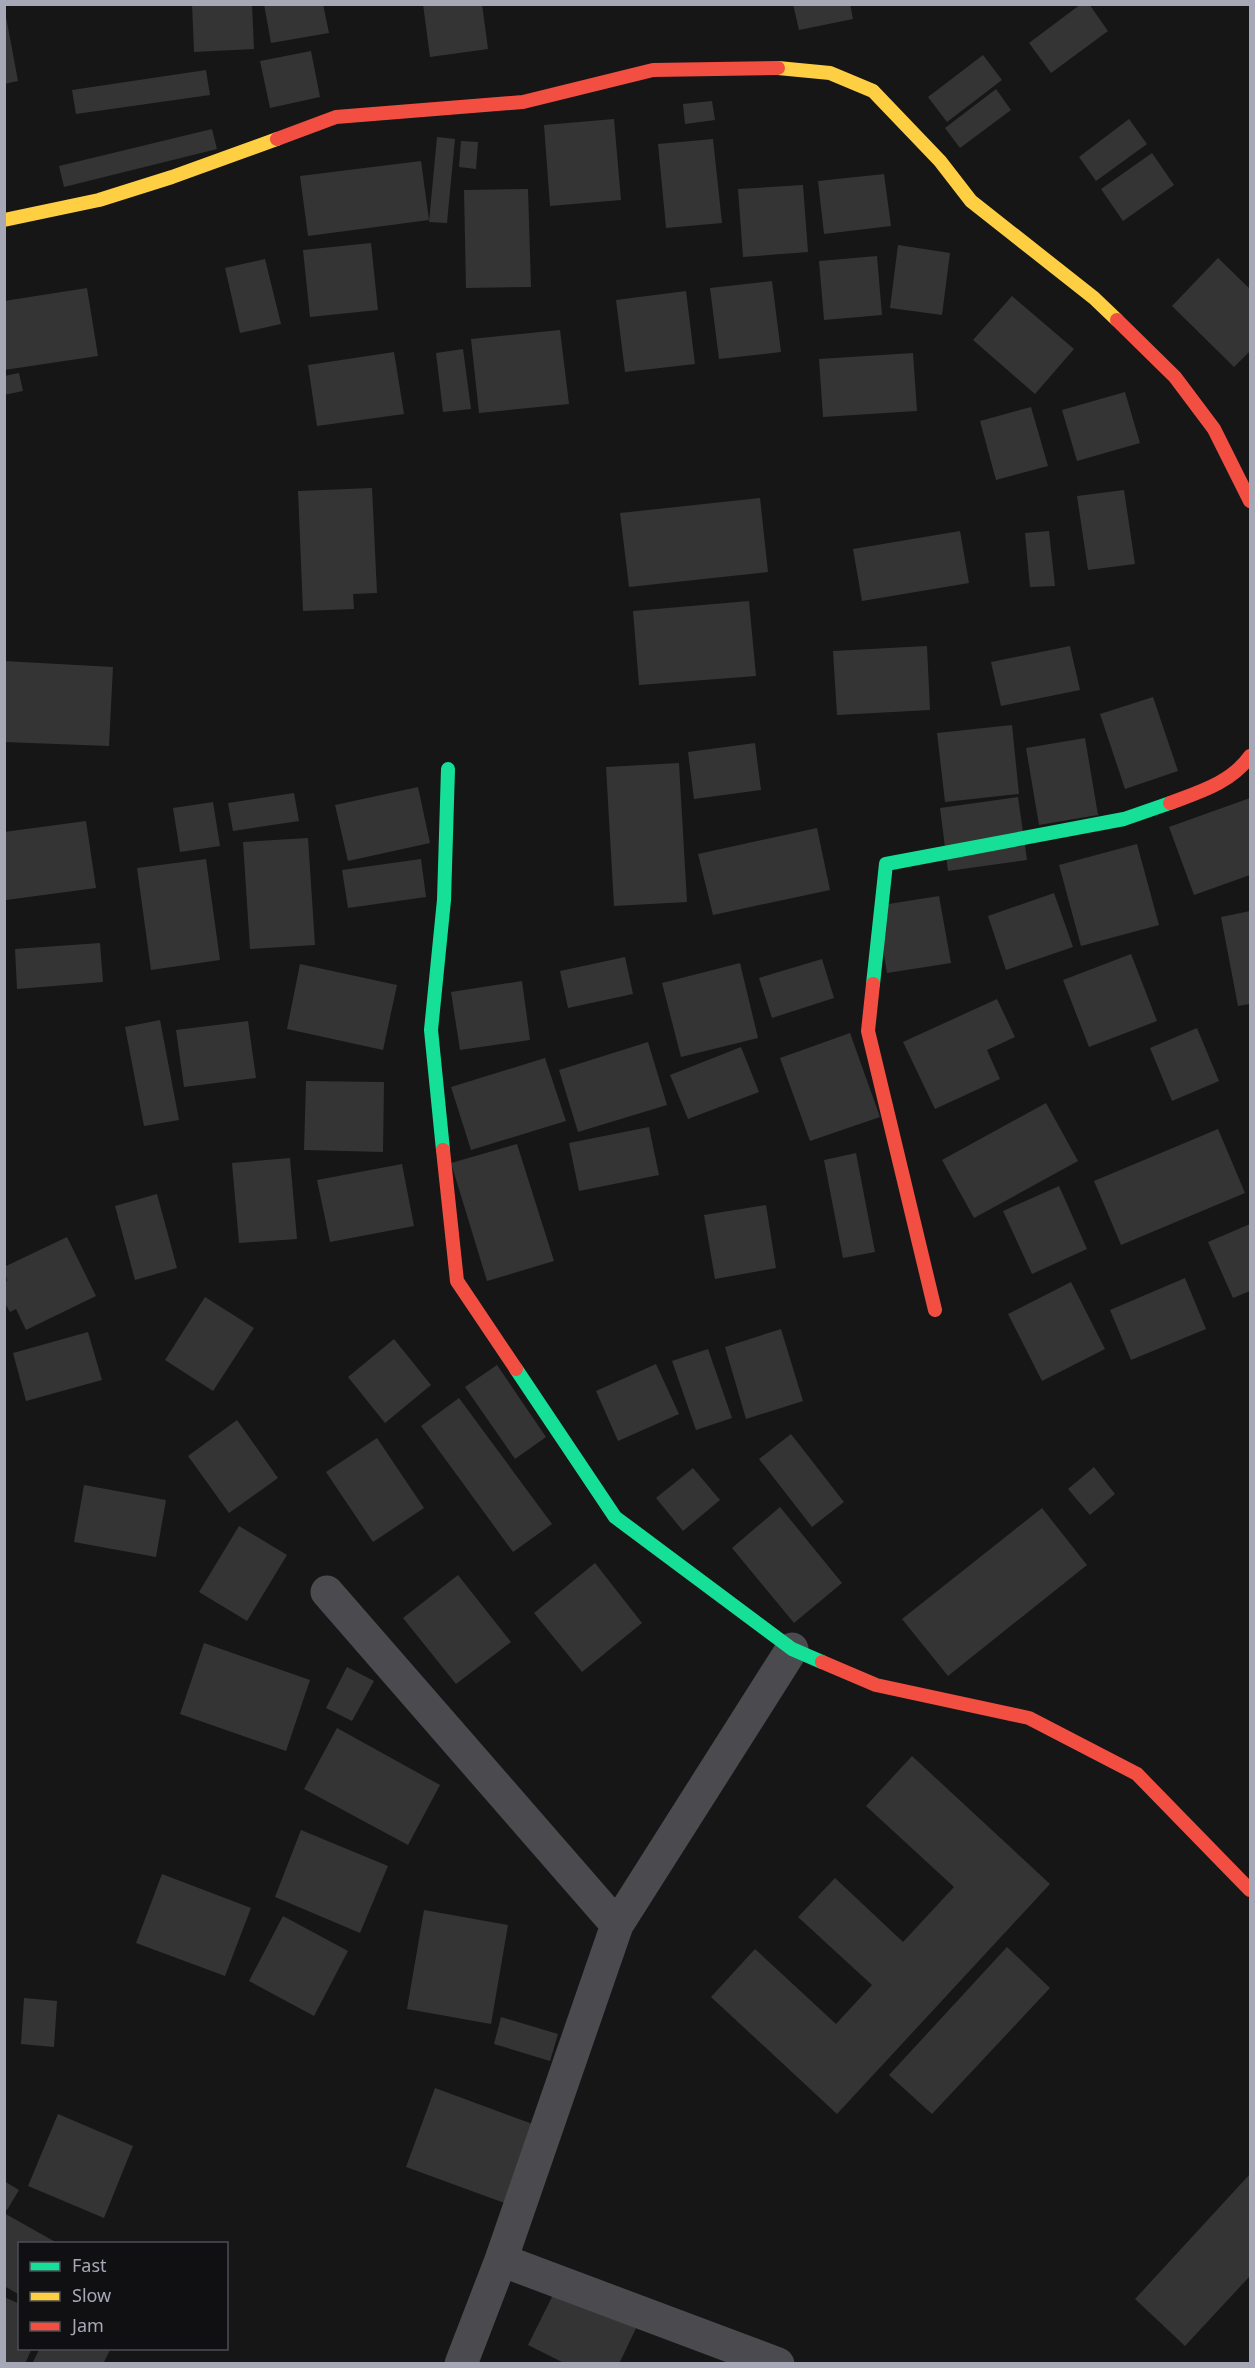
<svg xmlns="http://www.w3.org/2000/svg" width="1255" height="2368" viewBox="0 0 1255 2368" font-family="'Noto Sans',sans-serif">
<style>
.building{fill:#343435}
.lines{fill:none;stroke-linecap:round;stroke-linejoin:round}
.street{stroke:#4a4a4f;stroke-width:33}
.fast{stroke:#16e098;stroke-width:14}
.slow{stroke:#ffcf43;stroke-width:14}
.jam{stroke:#f24e42;stroke-width:14}
</style>
<rect width="100%" height="100%" fill="#161616"/>
<path class="building" d="M192 4H252L254 49 194 52Z
M264 4H323L329 33 271 43Z
M423 4H482L488 49 430 57Z
M793 4H850L853 19 799 30Z
M1081 4H1089L1108 31 1051 73 1029 43Z
M4 6 18 81 4 84Z
M311 51 320 97 270 108 260 61Z
M983 55 1002 80 947 122 928 97Z
M206 70 210 95 76 114 72 90Z
M996 89 1011 110 960 148 945 128Z
M712 101 715 120 685 124 683 104Z
M614 119 621 200 550 206 544 125Z
M1129 119 1147 144 1096 181 1079 157Z
M212 129 217 149 64 187 59 166Z
M437 137 455 139 447 223 429 222Z
M713 139 722 223 666 228 658 144Z
M461 141 478 142 476 169 459 167Z
M1152 153 1174 185 1123 221 1101 189Z
M421 161 429 220 308 236 300 176Z
M884 174 891 226 824 234 818 181Z
M803 185 808 252 743 257 738 189Z
M528 189 531 287 466 288 464 190Z
M371 243 378 310 310 317 303 250Z
M898 245 950 253 942 315 890 308Z
M877 256 882 315 824 320 819 261Z
M1218 258 1250 289V351L1234 367 1172 306Z
M265 259 281 324 240 333 225 268Z
M772 281 781 352 719 359 710 288Z
M87 288 98 356 4 370V301Z
M686 291 695 364 625 372 616 300Z
M1012 296 1074 349 1035 394 973 340Z
M560 330 569 404 479 413 471 339Z
M463 349 471 409 443 412 436 353Z
M394 352 404 414 317 426 308 365Z
M913 353 917 411 823 417 819 359Z
M19 373 23 391 4 395V376Z
M1125 392 1140 443 1077 461 1062 410Z
M1031 407 1048 466 996 480 980 421Z
M372 488 377 593 353 594 354 609 303 611 298 491Z
M1124 490 1135 564 1088 570 1077 496Z
M760 498 768 572 629 587 620 513Z
M960 531 969 583 862 601 853 549Z
M1049 531 1055 586 1030 587 1025 533Z
M749 601 756 676 639 685 633 611Z
M927 646 930 710 837 715 833 651Z
M1070 646 1080 690 1001 706 991 662Z
M4 661 113 667 109 746 4 742Z
M1153 697 1178 771 1125 789 1100 714Z
M1012 725 1019 794 945 802 937 733Z
M1085 738 1098 815 1039 825 1026 748Z
M755 743 761 790 694 799 688 752Z
M679 763 687 902 614 906 606 767Z
M418 787 430 843 348 861 335 805Z
M294 793 299 821 233 831 228 803Z
M1018 797 1027 860 948 871 940 808Z
M1250 798V875L1194 895 1169 827Z
M213 802 220 846 180 852 173 808Z
M86 821 96 888 6 900 4 832Z
M817 828 830 890 713 915 698 854Z
M308 838 315 945 250 949 243 842Z
M1137 844 1159 925 1081 946 1059 865Z
M206 859 220 960 151 970 137 868Z
M421 859 426 897 348 908 342 870Z
M1054 893 1073 947 1006 970 988 916Z
M939 896 951 963 887 973 876 906Z
M1250 911V1004L1238 1006 1221 917Z
M100 943 103 982 17 989 15 949Z
M1131 954 1157 1021 1089 1047 1063 980Z
M625 957 633 994 568 1008 560 971Z
M822 959 834 998 772 1018 759 978Z
M740 963 758 1038 681 1057 662 983Z
M300 964 397 985 383 1050 287 1029Z
M522 981 530 1040 460 1050 451 992Z
M997 999 1015 1037 987 1050 1000 1079 935 1109 903 1042Z
M160 1020 179 1120 144 1126 125 1027Z
M248 1021 256 1078 184 1087 176 1030Z
M1197 1028 1219 1081 1172 1101 1150 1048Z
M850 1033 880 1117 810 1141 780 1058Z
M648 1042 667 1105 578 1132 559 1070Z
M741 1047 759 1092 688 1119 670 1075Z
M545 1058 566 1121 471 1150 451 1087Z
M306 1081 384 1082 383 1152 304 1150Z
M1046 1103 1078 1161 974 1218 942 1160Z
M649 1127 659 1175 579 1191 569 1143Z
M1218 1129 1245 1193 1121 1245 1094 1181Z
M517 1144 554 1261 487 1281 451 1163Z
M856 1153 875 1252 843 1258 824 1160Z
M290 1158 297 1239 239 1243 232 1163Z
M402 1164 414 1226 330 1242 317 1180Z
M1059 1186 1087 1249 1032 1274 1003 1211Z
M157 1194 177 1268 135 1280 115 1206Z
M766 1205 776 1268 715 1279 704 1215Z
M1250 1224V1291L1233 1298 1208 1242Z
M67 1237 96 1296 26 1330 16 1309 10 1312 4 1302V1282L7 1281 4 1267Z
M1185 1278 1206 1329 1131 1360 1110 1310Z
M1071 1282 1105 1349 1042 1381 1008 1314Z
M205 1297 254 1328 213 1391 165 1360Z
M781 1329 803 1401 746 1419 725 1347Z
M88 1332 102 1380 26 1401 13 1353Z
M394 1339 431 1385 385 1423 348 1377Z
M708 1349 732 1418 696 1430 672 1361Z
M656 1364 679 1414 618 1441 596 1391Z
M497 1365 546 1437 515 1459 465 1387Z
M459 1398 552 1524 513 1552 421 1426Z
M237 1420 278 1478 229 1513 188 1456Z
M791 1434 844 1502 812 1527 759 1459Z
M377 1438 424 1508 373 1542 326 1472Z
M1094 1467 1115 1494 1090 1515 1068 1489Z
M693 1468 720 1500 683 1531 656 1498Z
M84 1485 166 1500 156 1557 74 1542Z
M780 1507 842 1583 794 1623 732 1548Z
M1042 1508 1087 1565 948 1676 902 1619Z
M239 1526 287 1555 247 1621 199 1592Z
M595 1563 642 1623 582 1672 534 1613Z
M458 1575 511 1642 456 1684 403 1618Z
M204 1643 310 1680 286 1751 180 1714Z
M347 1667 374 1681 352 1721 326 1708Z
M337 1728 440 1785 408 1845 304 1789Z
M912 1756 1050 1884 837 2114 711 1997 755 1949 836 2024 872 1985 798 1917 835 1878 903 1942 954 1887 866 1806Z
M301 1830 388 1866 360 1933 275 1897Z
M162 1874 251 1908 225 1976 136 1943Z
M424 1910 508 1925 491 2024 407 2009Z
M283 1916 348 1951 314 2016 249 1981Z
M1007 1947 1050 1988 932 2114 889 2075Z
M24 1998 57 2001 54 2047 21 2044Z
M501 2017 558 2034 550 2061 494 2044Z
M435 2088 538 2126 510 2205 406 2167Z
M58 2114 133 2146 104 2218 28 2186Z
M1250 2174V2276L1185 2346 1135 2299Z
M4 2181 19 2190 7 2210 4 2209Z
M4 2213 59 2244H20V2295L4 2286Z
M558 2285 638 2324 619 2364H566L528 2345Z
M4 2297 20 2304V2348H32L25 2364H4Z
M40 2348H111L103 2364H32Z"/>
<g class="lines">
<path class="street" d="M327 1592 617 1925
M501 2260 778 2364
M461 2364 501 2260 617 1925 792 1649"/>
<path class="fast" d="M873 984 886 864 1124 819 1170 803
M443 1150 431 1030 444 900 448 769
M516 1369 615 1517 792 1649 822 1662"/>
<path class="slow" d="M778 68 830 73 873 91 940 161 971 201 1094 298 1117 320
M4 220 99 200 172 177 277 139"/>
<path class="jam" d="M277 139 336 117 523 102 653 70 778 68
M1117 320 1175 377 1214 429 1250 501
M1170 803C1199 792 1231 783 1250 756
M873 984 868 1031 935 1310
M443 1150 457 1281 516 1369
M822 1662 876 1685 1029 1718 1137 1774 1250 1890"/>
</g>
<rect width="1255" height="2368" fill="none" stroke="#a6a8b8" stroke-width="12"/>
<rect x="18" y="2242" width="210" height="108" fill="#101012" stroke="#4c4d54" stroke-width="1.5"/>
<rect x="30" y="2262" width="30" height="9" fill="#16e098" stroke="#4c4d54" stroke-width="1.5"/>
<text x="72" y="2272" font-size="18" fill="#a6a8b8">Fast</text>
<rect x="30" y="2292" width="30" height="9" fill="#ffcf43" stroke="#4c4d54" stroke-width="1.5"/>
<text x="72" y="2302" font-size="18" fill="#a6a8b8">Slow</text>
<rect x="30" y="2322" width="30" height="9" fill="#f24e42" stroke="#4c4d54" stroke-width="1.5"/>
<text x="72" y="2332" font-size="18" fill="#a6a8b8">Jam</text>
</svg>
